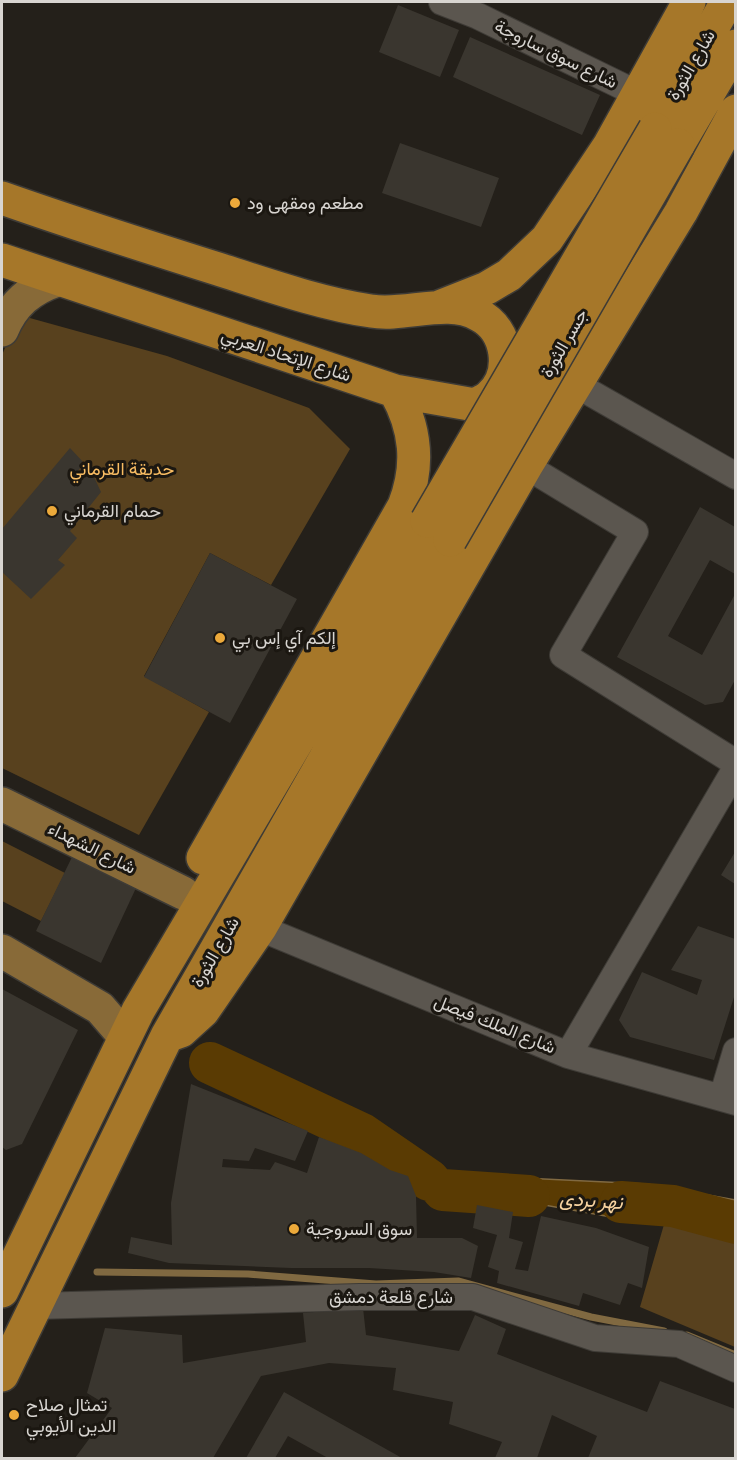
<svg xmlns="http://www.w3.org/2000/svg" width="737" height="1460" viewBox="0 0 737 1460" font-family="Karla,Vazirmatn,sans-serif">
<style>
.green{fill:#58411e}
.water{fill:#5a3b03;stroke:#806941;stroke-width:1.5}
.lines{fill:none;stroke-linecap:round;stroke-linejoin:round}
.stream{stroke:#806941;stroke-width:7}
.river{stroke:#5a3b03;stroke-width:42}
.building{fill:#3a362f}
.minor-casing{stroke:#3e3b36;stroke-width:28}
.major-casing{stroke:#3e3b36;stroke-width:36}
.highway-casing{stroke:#3e3b36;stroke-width:36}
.minor{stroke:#5b564f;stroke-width:26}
.major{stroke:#886a38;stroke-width:33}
.highway{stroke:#a67729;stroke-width:33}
.highway-bridge-casing{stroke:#3e3b36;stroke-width:36;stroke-linecap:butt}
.highway-bridge{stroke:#a67729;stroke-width:33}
.poi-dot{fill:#eca93a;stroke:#1b1711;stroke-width:2}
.labels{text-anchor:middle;stroke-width:6;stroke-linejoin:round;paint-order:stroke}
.street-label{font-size:18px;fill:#d8d5d1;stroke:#1b1711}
.poi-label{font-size:18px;fill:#d8d5d1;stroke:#1b1711;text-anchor:start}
.park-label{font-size:18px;fill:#f9bd63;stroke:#1b1711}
.water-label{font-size:20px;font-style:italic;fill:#f7d3a0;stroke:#1b1711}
</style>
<rect width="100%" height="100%" fill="#24201a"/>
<path class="green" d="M19 315 167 356 309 408 350 449 271 585 210 553 144 676 209 712 139 835 2 768V355Z
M2 841 65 873 41 921 2 901Z
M665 1221 719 1227 735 1234V1347L640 1307Z"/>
<path class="water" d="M481 1176 647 1184 735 1200V1223L673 1206 611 1217 472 1192Z"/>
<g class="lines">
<path class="stream" d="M97 1272 248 1274 376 1284 458 1281 591 1317 664 1331
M687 1335 736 1355"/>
<path class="river" d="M210 1063 362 1134 429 1180
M443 1190 529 1196
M621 1202 673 1206 736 1223"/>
</g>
<path class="building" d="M398 5 459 30 440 77 379 52Z
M470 37 600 95 582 135 453 77Z
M400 143 499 178 481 227 382 193Z
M70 448 84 463 78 471 93 475 101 492 70 531 77 538 58 560 65 565 31 599 2 572V529Z
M700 507 735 527V574L710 560 668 636 702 655 735 594V680L723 702 705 705 617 657Z
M210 553 297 599 230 723 144 677Z
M735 852V884L721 875Z
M72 857 136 888 101 963 36 931Z
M698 926 735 939V994L714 1060 630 1037 619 1020 642 972 697 995 702 980 671 970Z
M2 989 78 1030 22 1144 6 1150 2 1147Z
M191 1084 308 1131 295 1161 255 1148 249 1161 223 1159 222 1167 270 1170 275 1162 307 1173 319 1137 361 1153 390 1170 408 1176 416 1196 417 1238H462L478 1246 471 1278 434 1272 369 1268H291L169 1263 128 1253 131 1237 172 1245 171 1203Z
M477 1205 513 1212 509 1238 523 1242 515 1269 528 1271 541 1216 596 1228 649 1247 642 1288 628 1283 620 1305 583 1293 579 1306 497 1283 499 1271 488 1267 497 1235 473 1228Z
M363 1308 366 1335 459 1351 475 1315 506 1329 497 1354 647 1412 660 1381 735 1409V1458H588L597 1436 552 1415 537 1458H495L502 1442 449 1424 453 1402 393 1390 396 1368 329 1363 261 1376 213 1458H75L112 1408 87 1393 105 1328 182 1335 183 1363 306 1342 303 1313Z
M284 1392 402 1458H328L288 1436 275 1458H246Z"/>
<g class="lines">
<defs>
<path id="minor" d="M442 2 478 16 636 93
M575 384 736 476
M526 466 635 532 563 655 736 763
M260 928 568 1055 736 1102
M568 1055 736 768
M722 1098 736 1051
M35 1306 360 1297H473L595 1338 679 1344 736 1369"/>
<path id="major" d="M2 330C13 304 30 289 57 280
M2 804 183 893
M2 951 100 1008 125 1037"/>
<path id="highway" d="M655 129 727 2
M678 145 736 46
M2 198C73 223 145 246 218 269 265 284 322 304 371 311 406 317 447 297 479 315 508 330 515 373 490 396 486 400 480 402 475 405
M2 260 395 391 475 405H497
M439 307 487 288 509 275 547 239 609 146 689 2
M203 858 404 506C420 465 416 428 395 391
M167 1036 181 1031 203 1011 260 928 526 466 681 212 736 111
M2 1291 138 1011 427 521
M2 1375 167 1036 450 540"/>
</defs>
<use href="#minor" class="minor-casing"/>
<use href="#major" class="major-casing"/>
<use href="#highway" class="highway-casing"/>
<use href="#minor" class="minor"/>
<use href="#major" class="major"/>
<use href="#highway" class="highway"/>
<defs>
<path id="highway-bridge" d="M427 521 655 129
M450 540 678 145"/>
</defs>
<use href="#highway-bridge" class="highway-bridge-casing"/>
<use href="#highway-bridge" class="highway-bridge"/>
</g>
<g class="poi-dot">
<circle cx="235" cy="203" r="6"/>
<circle cx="52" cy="511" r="6"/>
<circle cx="220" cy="638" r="6"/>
<circle cx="294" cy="1229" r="6"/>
<circle cx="14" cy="1415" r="6"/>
</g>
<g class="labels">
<g class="street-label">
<text transform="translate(556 54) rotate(26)" y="6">شارع سوق ساروجة</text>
<text transform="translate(691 65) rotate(-60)" y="6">شارع الثورة</text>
<text transform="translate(564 343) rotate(-60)" y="6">جسر الثورة</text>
<text transform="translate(286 355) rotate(18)" y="6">شارع الإتحاد العربي</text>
<text transform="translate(92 848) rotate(26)" y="6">شارع الشهداء</text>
<text transform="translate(215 952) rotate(-60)" y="6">شارع الثورة</text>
<text transform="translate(495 1024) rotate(22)" y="6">شارع الملك فيصل</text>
<text x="391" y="1303">شارع قلعة دمشق</text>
</g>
<g class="poi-label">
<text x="247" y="209">مطعم ومقهى ود</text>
<text x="64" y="517">حمام القرماني</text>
<text x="232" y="644">إلكم آي إس بي</text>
<text x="306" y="1235">سوق السروجية</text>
<text x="26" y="1411">تمثال صلاح<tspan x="26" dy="21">الدين الأيوبي</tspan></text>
</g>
<g class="park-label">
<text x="122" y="475">حديقة القرماني</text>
</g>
<g class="water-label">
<text transform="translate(591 1200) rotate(4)" y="7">نهر بردى</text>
</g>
</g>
<rect width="737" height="1460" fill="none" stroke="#d8d5d1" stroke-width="6"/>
</svg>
